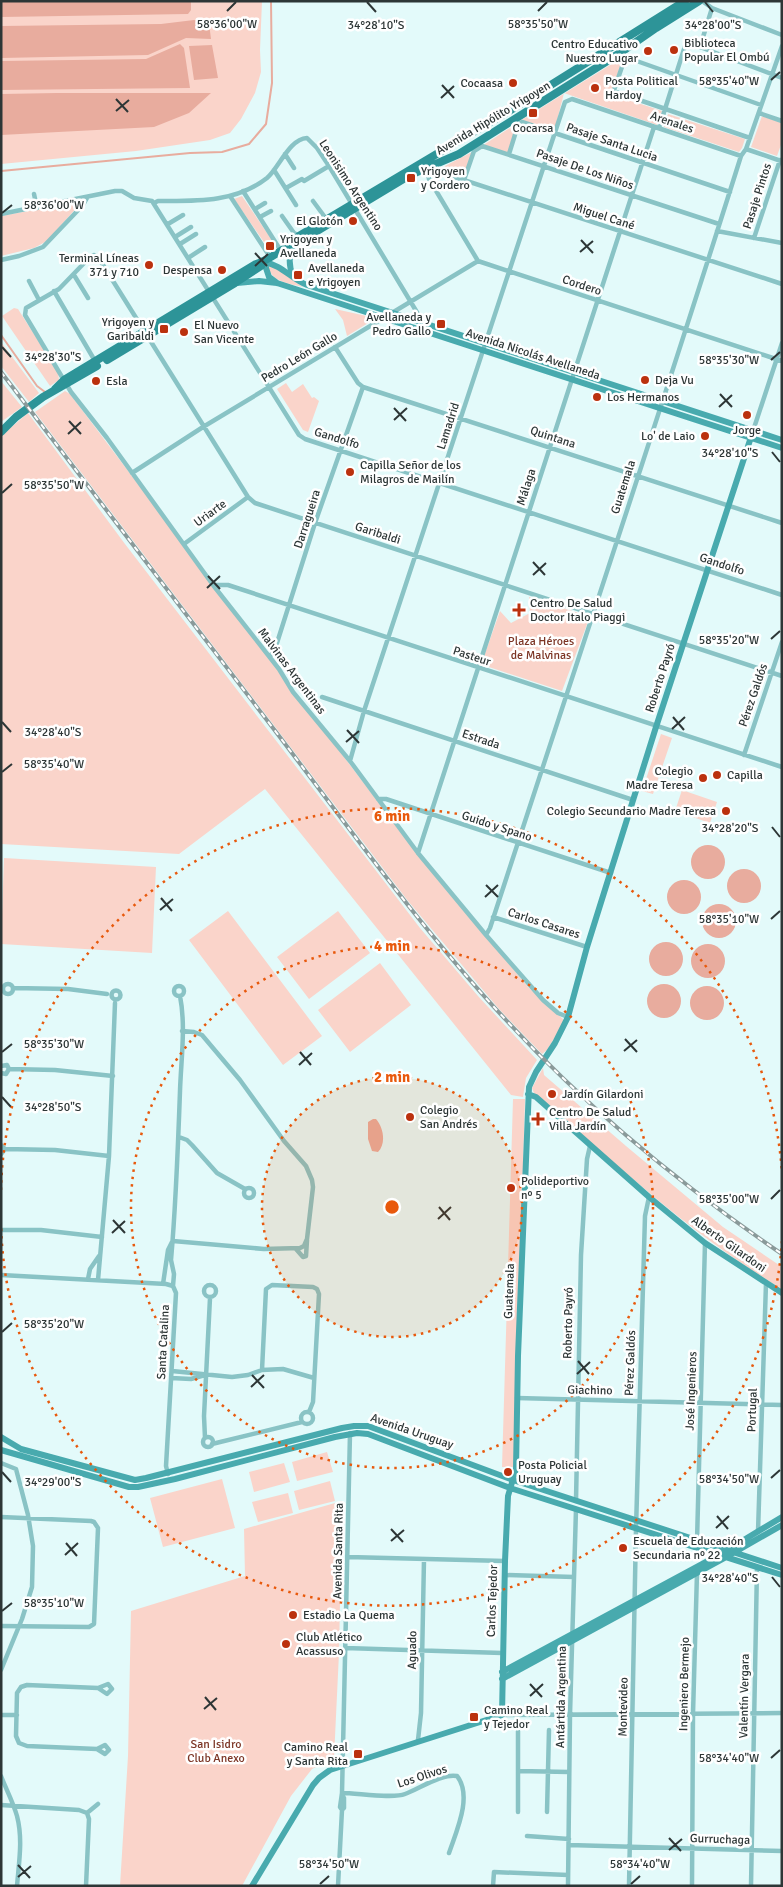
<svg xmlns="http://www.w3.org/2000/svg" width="783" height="1887" viewBox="0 0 783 1887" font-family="Signika,sans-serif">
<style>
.green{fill:#fad4ca}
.water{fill:#e8ac9e}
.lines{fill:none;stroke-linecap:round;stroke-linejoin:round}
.stream{stroke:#e8ac9e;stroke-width:2}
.street{stroke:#89c3c5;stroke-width:4.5}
.secondary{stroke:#48aaae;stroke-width:6}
.primary{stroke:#2d9498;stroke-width:8}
.rail-casing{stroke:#8a9a9a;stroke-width:4}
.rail{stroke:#fff;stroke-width:2;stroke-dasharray:5.5;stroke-linecap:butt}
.ticks{fill:none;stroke:#2d3636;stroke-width:2}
.ring{fill:none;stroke:#e8590c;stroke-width:2.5;stroke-dasharray:2.5 5}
.poi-dot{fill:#bb310e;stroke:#fff;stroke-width:2}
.labels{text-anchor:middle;stroke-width:5;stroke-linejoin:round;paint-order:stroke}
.poi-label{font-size:12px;fill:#2d3636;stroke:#fff;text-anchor:start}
.street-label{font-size:12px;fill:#2d3636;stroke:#fff}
.park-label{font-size:12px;fill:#7c3525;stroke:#fff}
.ticks-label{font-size:12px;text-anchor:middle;fill:#2d3636;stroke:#fff;stroke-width:5;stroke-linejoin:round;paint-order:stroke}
.centre{fill:#e8590c;stroke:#fff;stroke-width:2.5}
.ring-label{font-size:15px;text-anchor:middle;font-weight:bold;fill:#e8590c;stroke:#fff;stroke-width:5;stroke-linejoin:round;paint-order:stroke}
</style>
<rect width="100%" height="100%" fill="#e3fafa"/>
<path class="green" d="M1 1H262L260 50 261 72 255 93 241 119 230 133 210 140 136 151 1 164Z
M623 57 611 94 662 111 657 125 564 93 554 133 520 121Z
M668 114 745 139 742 148 739 152 664 127Z
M762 116 782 123V142L777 156 751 147Z
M519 122 509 154 482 146Z
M474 151 464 180 443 170 445 166Z
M242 196 274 243 268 248 234 199Z
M78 202 80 204 47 241 34 248 1 256V216Z
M268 265C283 269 290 281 304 287 290 284 270 282 268 265Z
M14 308 18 309 58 372 59 380 50 386 2 316Z
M335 309 371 317 373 320 347 336 343 320Z
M1 342 39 393 29 402 1 366Z
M1 381 22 407 1 422Z
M286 383 292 392 303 384 312 398 314 397 319 401 308 432 303 430 277 389Z
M65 391 70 394 412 847 529 988 564 1020V1023L547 1050 542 1054 499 1009 408 901 35 412Z
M28 413 125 544 420 928 478 996 537 1060 526 1078 523 1097 511 1095 265 789 179 854 1 844V436Z
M529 597 588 616 589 619 562 691 483 665 482 662 500 611 511 623 530 613Z
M661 734 672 738 653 794 642 791Z
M682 790 717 802 710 823 675 811Z
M4 858 156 867 152 953 1 944Z
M228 911 322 1036 283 1065 189 940Z
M338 911 370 953 309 999 277 957Z
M380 963 411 1005 350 1052 318 1010Z
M543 1068 544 1075 626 1146 723 1227 782 1267V1289C691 1235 614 1162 534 1093L532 1088Z
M513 1099H525L514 1467H502Z
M327 1452 333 1472 297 1481 292 1462Z
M284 1463 290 1482 254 1492 249 1472Z
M222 1479 235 1528 163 1547 150 1498Z
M330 1481 335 1501 299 1510 294 1491Z
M288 1493 293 1513 258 1522 252 1502Z
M342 1501 339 1653 334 1758 312 1769 291 1796 242 1886H120L128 1756 131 1611 245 1576 244 1529Z"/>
<path class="water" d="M1 1H191V10L188 14 1 17Z
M194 20 203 21 209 23 211 39 186 38 148 55 1 58V26L161 24Z
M180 44 184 48 190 88 1 90V61L146 59Z
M212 45 218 78 194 80 189 46Z
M57 93H211L189 113 154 127 1 135V94Z
M691 862a17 17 0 1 1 34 0a17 17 0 1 1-34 0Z
M727 886a17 17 0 1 1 34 0a17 17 0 1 1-34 0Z
M667 897a17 17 0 1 1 34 0a17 17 0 1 1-34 0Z
M702 921a17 17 0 1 1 34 0a17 17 0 1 1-34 0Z
M649 959a17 17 0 1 1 34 0a17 17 0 1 1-34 0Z
M691 961a17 17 0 1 1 34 0a17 17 0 1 1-34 0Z
M647 1001a17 17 0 1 1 34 0a17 17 0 1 1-34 0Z
M690 1003a17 17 0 1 1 34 0a17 17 0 1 1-34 0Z
M373 1119H376C384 1128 386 1144 378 1152L372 1151 368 1139V1122Z"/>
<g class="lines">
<path class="stream" d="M1 171 190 153 222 152 249 144 266 124 272 83 271 1
M1 335 37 386 45 392"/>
<path class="street" d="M702 1 712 8 782 35
M700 47 712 8
M759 113 782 121
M659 128 685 46 688 44 700 47 782 78
M750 138 616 92 614 90 624 61 631 59 761 105
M746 149 781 161
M285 154 294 168
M509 154 518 125 522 122 730 192
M427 168 429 179 478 261 782 361
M427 168 782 284
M274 170 296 205
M464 180 474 151 482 146 719 224
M286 188 302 179 304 181 329 166
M243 191 281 251
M34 194 37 208
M230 196 270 257
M313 201 327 220
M154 203 158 201C195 201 235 203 267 178 279 168 289 139 307 138L317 148 329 166 424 324
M255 209 265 203
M1 214 115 191H122L134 198 152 201 299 435 305 439 782 595
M282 216 294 233 299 236
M260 217 271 211
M168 224 183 215
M717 231 782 243
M175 237 191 227
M754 238 780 160
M180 244 196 234
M188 258 205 247
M1 260 19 256 43 247 83 205 87 198
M74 275 88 298
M29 281 39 300
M54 291 95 361
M335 347 358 383 363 387 782 523
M753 431 782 343
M132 473 203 427 478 261
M184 544 248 497
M213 585H228L782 767
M270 657 276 646 315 523 363 387
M322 697 633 800
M744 755 782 642
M350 761 364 711 565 102 572 99 741 156
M378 799H386L611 873
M418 853 654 127
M493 917 587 947
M486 935 490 928C574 671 660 414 741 156L746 149 782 46
M3 989a5 5 0 1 1 10 0a5 5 0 1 1-10 0Z
M174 991a5 5 0 1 1 10 0a5 5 0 1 1-10 0Z
M13 988 68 989 107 994
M111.5 995a4.5 4.5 0 1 1 9 0a4.5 4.5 0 1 1-9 0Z
M568 1017 558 1013 543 1000 486 935 418 853 350 761 293 692 279 669 213 585 107 438 71 392 25 315 26 308 59 289 90 257 94 255 98 257 248 497 255 503 782 676
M1 1066 7 1065 9 1069 6 1074 1 1073
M9 1069 55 1070 113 1076
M179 1137 187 1140 192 1145 217 1173 245 1189
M1 1145 5 1149 1 1154
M5 1149 55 1150 109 1156
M244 1193a5 5 0 1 1 10 0a5 5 0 1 1-10 0Z
M1 1230H41L102 1237
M173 1241 264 1249 300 1248 304 1246 307 1239 313 1187 312 1180 306 1166 284 1141 240 1080 202 1035 194 1032 182 1031
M296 1249 303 1257 306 1256 307 1240
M1 1275 166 1284 173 1286 176 1293 166 1466 168 1474
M88 1279 90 1269 99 1256
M98 1280 109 1156 115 1003
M163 1284 168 1250 172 1242
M204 1291a6 6 0 1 1 12 0a6 6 0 1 1-12 0Z
M173 1286 174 1274 171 1260C176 1204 178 1148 180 1091 181 1060 186 1026 180 996
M262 1370 266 1289 272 1285 313 1287 317 1289 319 1294 313 1402 309 1412
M172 1371 232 1377 248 1375 262 1370 283 1369 314 1378
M171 1378 191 1379 205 1375
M517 1398 782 1405
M301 1418a6 6 0 1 1 12 0a6 6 0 1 1-12 0Z
M203 1442a5 5 0 1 1 10 0a5 5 0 1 1-10 0Z
M205 1438 204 1416 210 1298
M212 1444 302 1422
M1 1463 16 1469 28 1515 33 1546 32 1587 22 1619 1 1670
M576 1501 581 1255 587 1159 590 1146
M1 1517 91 1521 94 1522 98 1528 94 1624 89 1627 1 1626
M758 1532 766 1283
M697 1541 705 1243
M348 1557 505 1561
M505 1575 574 1577
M345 1648 502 1653
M1 1715H17
M502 1715 782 1713
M418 1740 421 1713 424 1559
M97 1749 105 1745 109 1750 105 1754 97 1749 27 1746 19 1743 16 1736 17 1693 21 1687 27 1685 98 1688 108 1684 112 1689 107 1694 98 1688
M518 1771 569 1772
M1 1776C6 1789 13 1802 17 1816 23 1839 19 1862 17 1886
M342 1793C357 1793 393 1799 405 1794 419 1789 442 1773 457 1776 473 1796 456 1832 449 1853
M1 1805 79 1810 87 1813
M342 1810 340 1807 342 1793 350 1433
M518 1812V1731
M547 1812 549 1730
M87 1813 98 1804
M527 1836 569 1839
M569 1845 782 1851
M86 1886 89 1819 87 1813
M338 1886 342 1810 344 1808V1798L342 1795
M493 1886 494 1872 568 1875
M568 1886 570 1715 576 1509
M629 1886 636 1529 645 1216 649 1197
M692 1886 693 1714 697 1573
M751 1886 757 1567"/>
<path class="secondary" d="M293 276C288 264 289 255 294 243
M237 283 259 281 277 283 782 448
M277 283 269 277 264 262C282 265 291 279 307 285L782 440
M528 1094 536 1097 649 1197 705 1243 782 1293
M1 1437 21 1449 135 1480 146 1478 342 1428 354 1426H368L513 1480 782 1568
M1 1450 129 1487H138L175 1479 335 1437 357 1433 368 1434 510 1488 782 1575
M502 1672 719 1555 782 1517
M502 1679 726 1557 782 1525
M252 1886 313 1785 319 1778 330 1770 502 1715 505 1561 508 1496 516 1469 518 1356 529 1087 536 1072 555 1043 568 1017 587 947 656 727 753 431"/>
<path class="primary" d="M294 243 299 236 509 111 685 1
M107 360 235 283 261 266
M55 389 64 380 256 264C273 259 285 245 302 240L410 175 459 154 620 53 656 28 699 1
M1 432 16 417 43 397 97 366"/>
<defs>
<path id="rail" d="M1 372C93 492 184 612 276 732 350 829 422 930 506 1020 588 1109 682 1186 782 1254"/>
</defs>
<use href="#rail" class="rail-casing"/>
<use href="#rail" class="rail"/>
</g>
<path class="ticks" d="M367 2 376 12M705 2 713 12M227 11 236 2M538 11 547 2M771 80 780 72M442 85 454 98M441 98 454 86M116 99 128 112M116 111 129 100M2 213 12 205M581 240 593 253M580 252 593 241M255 253 267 266M255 266 268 254M2 347 11 357M771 360 780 352M720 394 732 407M719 407 732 395M394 408 406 421M394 420 407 408M69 421 81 434M68 434 81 422M772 452 780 462M2 493 12 484M533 562 545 575M533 575 546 563M208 576 220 589M207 588 220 576M771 639 780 631M673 717 684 730M2 722 11 732M672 729 685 717M347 730 359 743M346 742 359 731M2 772 12 764M772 827 780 837M486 885 498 897M485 897 498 885M161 898 172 911M160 910 173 899M771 919 780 911M625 1039 637 1052M624 1051 637 1040M2 1052 12 1044M300 1052 311 1065M299 1065 312 1053M2 1097 11 1107M771 1199 780 1190M439 1207 450 1220M438 1219 451 1207M113 1220 125 1233M112 1233 125 1221M2 1332 12 1323M578 1361 589 1374M577 1374 590 1362M252 1375 264 1388M251 1387 264 1375M2 1472 11 1482M771 1478 780 1470M717 1516 728 1529M716 1528 729 1516M391 1529 403 1542M391 1541 404 1530M66 1543 77 1556M65 1555 78 1543M772 1577 780 1587M2 1611 12 1603M530 1684 542 1697M530 1696 543 1684M205 1697 216 1710M204 1709 217 1698M771 1758 780 1750M669 1838 681 1851M669 1850 682 1839M18 1865 30 1878M18 1877 31 1866M320 1884 329 1876M631 1884 640 1876"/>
<circle cx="392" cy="1207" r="130" fill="#e8590c" fill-opacity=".12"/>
<g class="ring">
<circle cx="392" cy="1207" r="130"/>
<circle cx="392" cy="1207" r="261"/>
<path d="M782 1241A391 391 0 0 1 1 1224M1 1190A391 391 0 0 1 782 1173"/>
</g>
<g class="poi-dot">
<circle cx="674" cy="50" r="5"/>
<circle cx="648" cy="51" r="5"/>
<circle cx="513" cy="83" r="5"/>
<circle cx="595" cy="88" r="5"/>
<rect x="528" y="108" width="10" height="10" rx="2.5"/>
<rect x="406" y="173" width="10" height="10" rx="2.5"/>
<circle cx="353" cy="221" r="5"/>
<rect x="265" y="241" width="10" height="10" rx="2.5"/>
<circle cx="149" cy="265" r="5"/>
<circle cx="222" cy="270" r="5"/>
<rect x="293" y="270" width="10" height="10" rx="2.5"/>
<rect x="436" y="319" width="10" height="10" rx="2.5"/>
<rect x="159" y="324" width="10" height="10" rx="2.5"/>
<circle cx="184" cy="332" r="5"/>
<circle cx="645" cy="380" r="5"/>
<circle cx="96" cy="381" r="5"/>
<circle cx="597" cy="397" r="5"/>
<circle cx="747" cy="415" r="5"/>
<circle cx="705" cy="436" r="5"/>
<circle cx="350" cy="472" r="5"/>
<path d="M516.5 602.5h5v5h5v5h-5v5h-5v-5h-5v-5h5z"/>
<circle cx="717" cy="775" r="5"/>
<circle cx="703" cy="778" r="5"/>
<circle cx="726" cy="811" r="5"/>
<circle cx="552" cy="1094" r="5"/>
<circle cx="410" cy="1117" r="5"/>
<path d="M535.5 1111.5h5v5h5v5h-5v5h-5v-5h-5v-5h5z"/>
<circle cx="511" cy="1188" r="5"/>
<circle cx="508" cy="1472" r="5"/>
<circle cx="623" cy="1548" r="5"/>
<circle cx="293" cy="1615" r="5"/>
<circle cx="286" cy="1644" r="5"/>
<rect x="469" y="1712" width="10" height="10" rx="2.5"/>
<rect x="353" y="1749" width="10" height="10" rx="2.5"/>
</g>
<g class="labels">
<g class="poi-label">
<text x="684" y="47">Biblioteca<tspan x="684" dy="14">Popular El Ombú</tspan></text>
<text x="638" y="48" text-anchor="end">Centro Educativo<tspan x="638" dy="14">Nuestro Lugar</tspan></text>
<text x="605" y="85">Posta Political<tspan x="605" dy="14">Hardoy</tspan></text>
<text x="503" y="87" text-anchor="end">Cocaasa</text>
<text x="533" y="132" text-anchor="middle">Cocarsa</text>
<text x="421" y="175">Yrigoyen<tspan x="421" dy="14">y Cordero</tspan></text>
<text x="343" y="225" text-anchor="end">El Glotón</text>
<text x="280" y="243">Yrigoyen y<tspan x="280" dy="14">Avellaneda</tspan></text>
<text x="139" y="262" text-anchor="end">Terminal Líneas<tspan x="139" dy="14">371 y 710</tspan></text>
<text x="308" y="272">Avellaneda<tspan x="308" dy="14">e Yrigoyen</tspan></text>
<text x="212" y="274" text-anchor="end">Despensa</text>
<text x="431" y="321" text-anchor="end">Avellaneda y<tspan x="431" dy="14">Pedro Gallo</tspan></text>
<text x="154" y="326" text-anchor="end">Yrigoyen y<tspan x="154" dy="14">Garibaldi</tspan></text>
<text x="194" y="329">El Nuevo<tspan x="194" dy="14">San Vicente</tspan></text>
<text x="655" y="384">Deja Vu</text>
<text x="106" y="385">Esla</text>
<text x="607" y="401">Los Hermanos</text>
<text x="747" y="434" text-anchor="middle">Jorge</text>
<text x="695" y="440" text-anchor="end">Lo' de Laio</text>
<text x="360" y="469">Capilla Señor de los<tspan x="360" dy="14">Milagros de Mailín</tspan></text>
<text x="530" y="607">Centro De Salud<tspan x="530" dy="14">Doctor Italo Piaggi</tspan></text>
<text x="693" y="775" text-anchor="end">Colegio<tspan x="693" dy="14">Madre Teresa</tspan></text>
<text x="727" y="779">Capilla</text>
<text x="716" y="815" text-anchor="end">Colegio Secundario Madre Teresa</text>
<text x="562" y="1098">Jardín Gilardoni</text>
<text x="420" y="1114">Colegio<tspan x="420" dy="14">San Andrés</tspan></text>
<text x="549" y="1116">Centro De Salud<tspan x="549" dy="14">Villa Jardín</tspan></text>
<text x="521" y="1185">Polideportivo<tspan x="521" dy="14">nº 5</tspan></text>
<text x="518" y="1469">Posta Policial<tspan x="518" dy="14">Uruguay</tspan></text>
<text x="633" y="1545">Escuela de Educación<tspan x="633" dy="14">Secundaria nº 22</tspan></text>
<text x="303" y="1619">Estadio La Quema</text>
<text x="296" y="1641">Club Atlético<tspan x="296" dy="14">Acassuso</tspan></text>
<text x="484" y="1714">Camino Real<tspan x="484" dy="14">y Tejedor</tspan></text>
<text x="348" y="1751" text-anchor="end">Camino Real<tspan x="348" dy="14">y Santa Rita</tspan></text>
</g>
<g class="street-label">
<text transform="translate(493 118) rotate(-31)" y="4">Avenida Hipólito Yrigoyen</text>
<text transform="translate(672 122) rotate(19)" y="4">Arenales</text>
<text transform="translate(612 142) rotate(19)" y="4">Pasaje Santa Lucia</text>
<text transform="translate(585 169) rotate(19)" y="4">Pasaje De Los Niños</text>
<text transform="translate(351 185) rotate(57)" y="4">Leonisimo Argentino</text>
<text transform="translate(757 196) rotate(-72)" y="4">Pasaje Pintos</text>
<text transform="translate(604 216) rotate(18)" y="4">Miguel Cané</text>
<text transform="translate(582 285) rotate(18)" y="4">Cordero</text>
<text transform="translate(533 354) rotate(18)" y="4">Avenida Nicolás Avellaneda</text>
<text transform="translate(299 357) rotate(-31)" y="4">Pedro León Gallo</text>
<text transform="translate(448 426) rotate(-72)" y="4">Lamadrid</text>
<text transform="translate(553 437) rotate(18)" y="4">Quintana</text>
<text transform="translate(337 438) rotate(17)" y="4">Gandolfo</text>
<text transform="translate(526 487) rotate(-72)" y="4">Málaga</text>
<text transform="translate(623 487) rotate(-72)" y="4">Guatemala</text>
<text transform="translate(210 513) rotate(-36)" y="4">Uriarte</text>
<text transform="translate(307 519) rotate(-72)" y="4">Darragueira</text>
<text transform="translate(378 533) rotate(18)" y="4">Garibaldi</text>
<text transform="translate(722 564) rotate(18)" y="4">Gandolfo</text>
<text transform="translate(472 656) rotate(18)" y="4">Pasteur</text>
<text transform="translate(292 671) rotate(53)" y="4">Malvinas Argentinas</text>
<text transform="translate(660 678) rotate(-72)" y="4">Roberto Payró</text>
<text transform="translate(753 695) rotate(-71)" y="4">Pérez Galdós</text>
<text transform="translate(481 739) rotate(18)" y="4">Estrada</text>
<text transform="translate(497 826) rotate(18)" y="4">Guido y Spano</text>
<text transform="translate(544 923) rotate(18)" y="4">Carlos Casares</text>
<text transform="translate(729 1244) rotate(35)" y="4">Alberto Gilardoni</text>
<text transform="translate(509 1291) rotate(-88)" y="4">Guatemala</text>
<text transform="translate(568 1323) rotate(-89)" y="4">Roberto Payró</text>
<text transform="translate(163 1342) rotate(-87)" y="4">Santa Catalina</text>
<text transform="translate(630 1363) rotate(-88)" y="4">Pérez Galdós</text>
<text transform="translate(590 1390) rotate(1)" y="4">Giachino</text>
<text transform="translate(691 1391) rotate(-88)" y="4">José Ingenieros</text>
<text transform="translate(752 1410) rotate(-88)" y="4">Portugal</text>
<text transform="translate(412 1431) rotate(19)" y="4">Avenida Uruguay</text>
<text transform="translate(338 1551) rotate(-89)" y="4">Avenida Santa Rita</text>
<text transform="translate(492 1601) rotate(-88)" y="4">Carlos Tejedor</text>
<text transform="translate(412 1650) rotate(-89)" y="4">Aguado</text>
<text transform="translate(684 1684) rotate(-89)" y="4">Ingeniero Bermejo</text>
<text transform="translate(744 1696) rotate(-89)" y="4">Valentín Vergara</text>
<text transform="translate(561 1697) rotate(-89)" y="4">Antártida Argentina</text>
<text transform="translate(623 1707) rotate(-89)" y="4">Montevideo</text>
<text transform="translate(422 1776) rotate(-18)" y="4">Los Olivos</text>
<text transform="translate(720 1839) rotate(2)" y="4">Gurruchaga</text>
</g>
<g class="park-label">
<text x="541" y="645">Plaza Héroes<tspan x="541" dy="14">de Malvinas</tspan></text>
<text x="216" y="1748">San Isidro<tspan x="216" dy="14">Club Anexo</tspan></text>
</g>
</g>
<g class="ticks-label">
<text x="227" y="28">58°36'00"W</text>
<text x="538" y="28">58°35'50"W</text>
<text x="376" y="29">34°28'10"S</text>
<text x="713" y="29">34°28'00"S</text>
<text x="729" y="85">58°35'40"W</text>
<text x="54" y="209">58°36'00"W</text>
<text x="53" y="361">34°28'30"S</text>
<text x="729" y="364">58°35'30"W</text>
<text x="730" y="457">34°28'10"S</text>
<text x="54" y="489">58°35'50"W</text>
<text x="729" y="644">58°35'20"W</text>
<text x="53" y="736">34°28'40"S</text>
<text x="54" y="768">58°35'40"W</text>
<text x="730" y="832">34°28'20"S</text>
<text x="729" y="923">58°35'10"W</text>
<text x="54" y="1048">58°35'30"W</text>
<text x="53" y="1111">34°28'50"S</text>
<text x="729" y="1203">58°35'00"W</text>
<text x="54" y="1328">58°35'20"W</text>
<text x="729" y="1483">58°34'50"W</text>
<text x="53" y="1486">34°29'00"S</text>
<text x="730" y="1582">34°28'40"S</text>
<text x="54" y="1607">58°35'10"W</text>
<text x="729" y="1762">58°34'40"W</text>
<text x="329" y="1868">58°34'50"W</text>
<text x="640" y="1868">58°34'40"W</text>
</g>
<circle cx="392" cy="1207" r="8" class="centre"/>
<g class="ring-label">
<text x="392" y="821">6 min</text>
<text x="392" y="951">4 min</text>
<text x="392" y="1082">2 min</text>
</g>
<rect width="783" height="1887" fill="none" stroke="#2d3636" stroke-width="5"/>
</svg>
